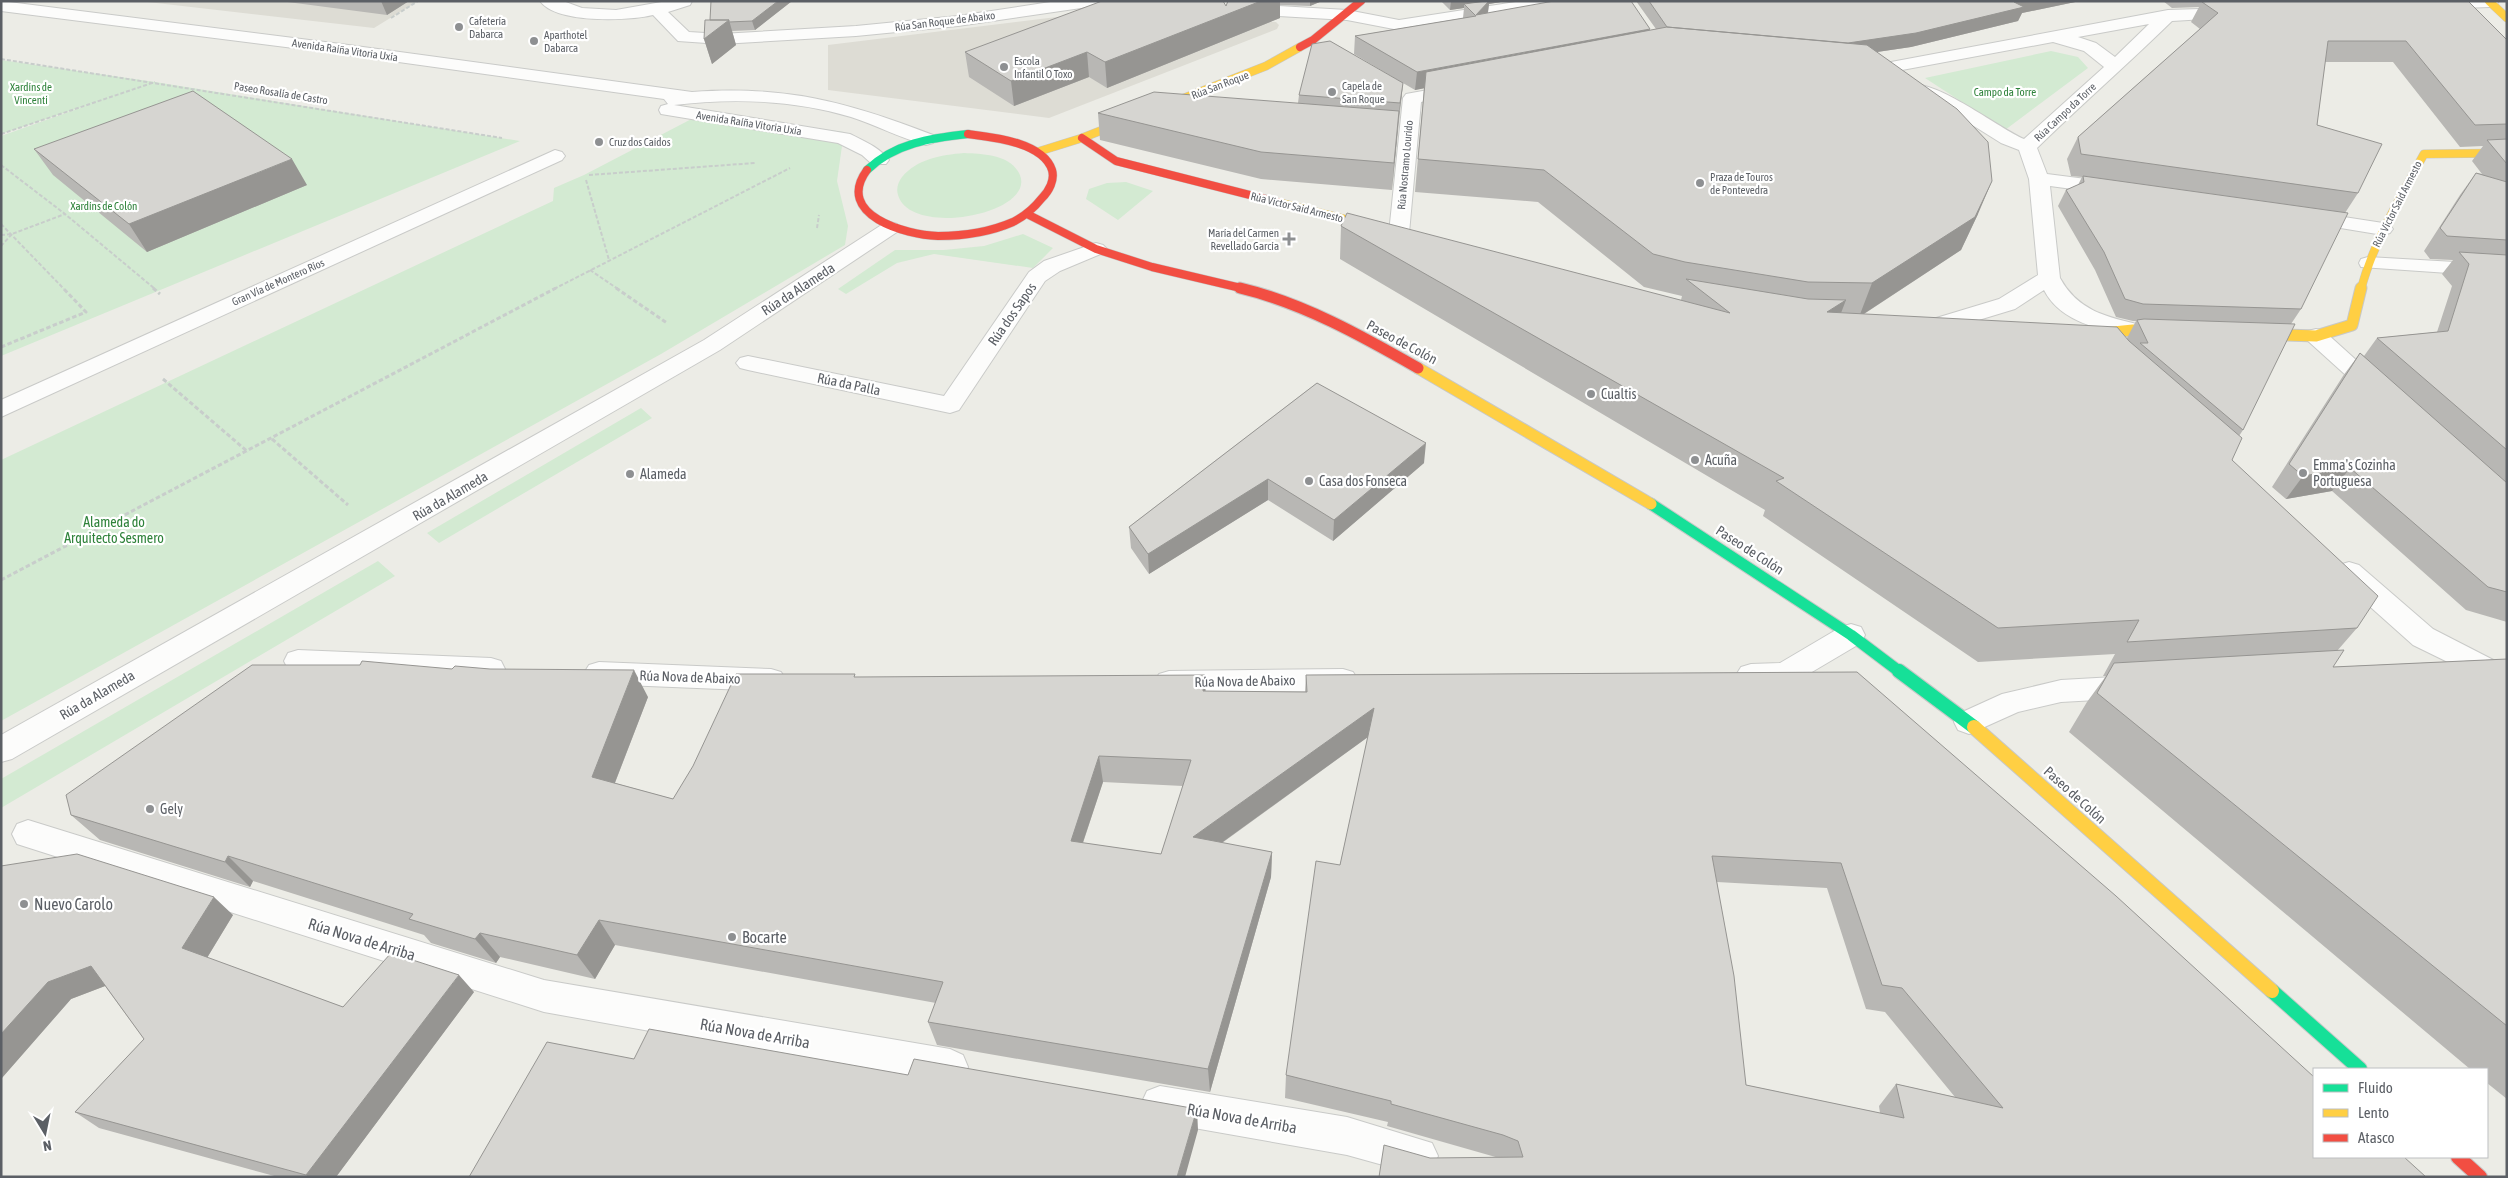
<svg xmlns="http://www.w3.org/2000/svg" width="2508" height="1178" viewBox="0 0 2508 1178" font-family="'Asap Condensed',sans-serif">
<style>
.education{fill:#dddcd4}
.green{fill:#d3ead2}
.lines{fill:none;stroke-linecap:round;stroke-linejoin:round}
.lane-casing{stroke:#c9cac8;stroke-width:2}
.street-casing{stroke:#c9cac8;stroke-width:2}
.fast-far2-casing{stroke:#c7c8c7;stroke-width:9}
.fast-far1-casing{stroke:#c7c8c7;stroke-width:13}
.fast-casing{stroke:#c7c8c7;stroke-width:16}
.slow-far2-casing{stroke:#c7c8c7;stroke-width:9}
.slow-far1-casing{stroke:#c7c8c7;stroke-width:13}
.slow-casing{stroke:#c7c8c7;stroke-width:16}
.jam-far2-casing{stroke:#c7c8c7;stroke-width:9}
.jam-far1-casing{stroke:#c7c8c7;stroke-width:13}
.jam-casing{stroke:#c7c8c7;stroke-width:16}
.path-far1{stroke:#c8cdcb;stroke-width:2;stroke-dasharray:4 2;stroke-linecap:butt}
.path{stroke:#c8cdcb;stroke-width:3;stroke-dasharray:4.5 2.5;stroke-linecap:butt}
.lane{fill:#fcfcfb;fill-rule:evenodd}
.street{fill:#fcfcfb;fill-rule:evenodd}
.fast-far2{stroke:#16e098;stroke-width:8}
.fast-far1{stroke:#16e098;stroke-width:11}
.fast{stroke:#16e098;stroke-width:14}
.slow-far2{stroke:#ffcf43;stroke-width:8}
.slow-far1{stroke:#ffcf43;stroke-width:11}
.slow{stroke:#ffcf43;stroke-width:14}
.jam-far2{stroke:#f24e42;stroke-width:8}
.jam-far1{stroke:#f24e42;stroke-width:11}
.jam{stroke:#f24e42;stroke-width:14}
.wall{fill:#b8b7b4;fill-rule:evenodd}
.shaded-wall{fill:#969592}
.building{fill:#d6d5d1;stroke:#969592;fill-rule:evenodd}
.poi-dot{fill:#8e9092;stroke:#fff;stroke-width:2}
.labels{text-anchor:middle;stroke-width:4.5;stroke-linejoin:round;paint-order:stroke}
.far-poi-label{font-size:11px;fill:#5b5f65;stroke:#fff;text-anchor:start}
.far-street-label{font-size:11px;fill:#5b5f65;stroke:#fff}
.far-park-label{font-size:11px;fill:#2e823a;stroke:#fff}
.street-label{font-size:14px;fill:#5b5f65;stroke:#fff}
.poi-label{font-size:14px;fill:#5b5f65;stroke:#fff;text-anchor:start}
.park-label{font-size:14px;fill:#2e823a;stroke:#fff}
.near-poi-label{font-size:16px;fill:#5b5f65;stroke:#fff;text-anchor:start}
.near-street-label{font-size:16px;fill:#5b5f65;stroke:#fff}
</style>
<rect width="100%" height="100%" fill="#ecece6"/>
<path class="education" d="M139 1H418L374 28Z
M1106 13 1276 22 1279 25 1277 29 1049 118 828 90V45L1081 14Z"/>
<path class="green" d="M2051 51 2078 57 2088 68 2005 130 1925 78Z
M1 60 155 82 520 141 1 356V136L100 101 1 134Z
M703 113 844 132 837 181 848 226 845 245 661 354 1 721V460L553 201 554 188 584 175Z
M964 153C982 154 1009 154 1019 173 1040 213 911 239 898 195 896 189 898 182 902 177 917 159 941 155 964 153Z
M1126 182 1153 191 1118 220 1086 199 1089 189 1107 183Z
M1023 234 1053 248 1033 268 934 254 897 263 846 294 838 289 895 250H944L984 246Z
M641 408 652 418 439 543 427 533Z
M378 561 395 576 1 808V779Z"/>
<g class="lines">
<defs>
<path id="lane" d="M2368 257 2507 265V277L2361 267 2359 263 2361 259Z"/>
<path id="street" d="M1 1 341 44 692 92C784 85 848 102 933 135L936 139 933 143 926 145C900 138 876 125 851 117 795 100 732 98 674 105L850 134C864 141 879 147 889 160L886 164H872L862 155 838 143 661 114 659 110 661 106 668 104 664 99 341 54 1 11Z
M540 1H563L582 8 616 10 667 1H692L690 5 668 12 689 32 721 34 856 26 958 16 1057 1H1141L1143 4 1141 8 1135 9 1088 7 958 26 856 36 721 44 678 41 653 15C629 21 556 24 540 1Z
M1522 1H1564L1556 6 1399 30 1347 20 1243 14 1237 13 1235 9 1237 5 1243 4 1347 10 1399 20Z
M2426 1H2498V2L2496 6 2490 7 2432 9 2426 8 2424 4Z
M2232 8 2238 9 2240 13 2238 17 2172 21C2128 64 2081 105 2037 148L2047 174 2117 183 2124 185 2127 189 2124 193 2117 195 2050 186 2060 278C2078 311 2107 317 2141 325L2144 330 2141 335 2133 337C2101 329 2061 323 2044 290L2015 309 1939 332 1931 334 1923 332 1920 327 1923 322 1999 299 2038 275 2029 179 2019 150 2001 143 1950 111 1910 93 1907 89 1910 85C1936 79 1998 128 2024 139L2104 67 2084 51 2053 42 1875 75 1854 73 1851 69 1854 65H1875L2168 10ZM2149 24 2115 57 2096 43 2078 37Z
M1461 84 1467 85 1470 89 1467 93 1421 102 1409 233 1406 237 1399 239 1392 237 1389 233 1403 98 1406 94Z
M555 150 562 152 565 156 562 160 1 417V400Z
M2305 211 2383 223 2390 225 2393 229 2390 233 2383 235 2298 221 2295 217 2298 213Z
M890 222 897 224 900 228 897 232 720 350 12 759 1 762V735L704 340 883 224Z
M1096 243 1103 245 1107 249 1103 253 1060 271 1045 281 959 410 950 413 748 370 740 368 736 363 740 358 748 356 944 396 1029 272 1044 261Z
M2316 329 2324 331 2386 387 2390 392 2386 397 2378 400 2370 397 2308 341 2305 336 2308 331Z
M2349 562 2359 565 2433 629 2507 667V691L2413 645 2339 579 2335 572 2339 565Z
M1851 624 1861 627 1865 635 1861 643 1795 682C1779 687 1757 688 1741 683L1736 675 1741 667 1751 664 1780 663 1841 627Z
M298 650 491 658 501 661 505 669 501 677 491 680 298 672 288 669 284 661 288 653Z
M599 662 771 669 781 672 786 680 781 688 771 691 599 684 589 681 584 673 589 665Z
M1343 669 1353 672 1358 680 1353 688 1343 691 1169 693 1159 690 1154 682 1159 674 1169 671Z
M2132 676 2142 679 2147 687 2142 695 2132 698 2061 702 2018 712 1969 734 1958 730 1954 722 1958 714 2002 694 2061 680Z
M28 820 544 980 950 1049 963 1055 968 1067 963 1079 950 1085 544 1012 17 844 12 834 17 824Z
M1160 1086 1347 1117 1432 1143 1438 1156 1432 1169 1419 1175 1347 1155 1160 1122 1147 1117 1141 1104 1147 1091Z"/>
<path id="fast-far2" d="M867 170C895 143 931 138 968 134"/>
<path id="fast-far1" d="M1651 504 1851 635 1900 672"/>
<path id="fast" d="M1899 671 1974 727
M2272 991 2360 1069"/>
<path id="slow-far2" d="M2489 1 2507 18
M1037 152 1082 138 1266 66 1300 47
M1281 203 1380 228
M2361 289C2374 241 2400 198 2424 154L2507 153"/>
<path id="slow-far1" d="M2251 334 2316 336 2352 325 2361 288
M2084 335 2133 330 2168 331
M1418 368 1651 504"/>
<path id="slow" d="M1974 727 2272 991"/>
<path id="jam-far2" d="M1300 47 1313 40 1361 1
M1082 138 1116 161 1281 203
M867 170C834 215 906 235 938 236 963 236 990 232 1013 222 1025 216 1034 208 1042 198 1049 191 1055 180 1052 170 1043 142 992 137 968 134
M1027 214 1096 249 1152 267 1245 289"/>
<path id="jam-far1" d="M1240 288C1303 303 1362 336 1418 368"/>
<path id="jam" d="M2458 1157 2480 1177"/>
</defs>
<use href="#lane" class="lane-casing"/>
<use href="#street" class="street-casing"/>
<use href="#fast-far2" class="fast-far2-casing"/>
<use href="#fast-far1" class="fast-far1-casing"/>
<use href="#fast" class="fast-casing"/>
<use href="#slow-far2" class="slow-far2-casing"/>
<use href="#slow-far1" class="slow-far1-casing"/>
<use href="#slow" class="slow-casing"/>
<use href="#jam-far2" class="jam-far2-casing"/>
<use href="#jam-far1" class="jam-far1-casing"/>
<use href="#jam" class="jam-casing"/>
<path class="path-far1" d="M391 18 418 1
M1 59 502 138
M1 134 155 82
M1 165 65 214 155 289
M589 175 755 163
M586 180 609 260
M1 224 64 289
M817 228 819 215
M1 235 12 234 65 214
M1 246 12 234
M590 270 618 289
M554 289 790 168"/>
<path class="path" d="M153 288 160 294
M616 288 667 323
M1 347 86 312 63 288
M163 379 248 452
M272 439 348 505
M1 580 556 288"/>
<use href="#lane" class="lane"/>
<use href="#street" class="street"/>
<use href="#fast-far2" class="fast-far2"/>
<use href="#fast-far1" class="fast-far1"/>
<use href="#fast" class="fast"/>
<use href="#slow-far2" class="slow-far2"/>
<use href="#slow-far1" class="slow-far1"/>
<use href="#slow" class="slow"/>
<use href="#jam-far2" class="jam-far2"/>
<use href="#jam-far1" class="jam-far1"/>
<use href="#jam" class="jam"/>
</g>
<path class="wall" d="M280 1H409L387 15Z
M792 1 755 30 732 31 736 45 712 64 704 39 710 20Z
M1228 1H1322L1310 6 1280 5V18L1107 88 1089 77 1014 106 969 77 965 52 1226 6Z
M1441 1H1502L1501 2 1489 4 1488 13 1649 31 1656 29 1636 1H2080L2022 13 2018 21 1911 47 1877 52 1978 214 1961 250 1864 314 2127 338 2136 321H2133L2116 317 2095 270 2058 206 2066 190 2078 185 2082 177 2071 176 2067 159 2078 137 2200 29 2191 22 2199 7 2172 8 2163 1H2468L2507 40V622L2466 610 2332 491 2286 499 2272 487 2343 376 2360 353 2364 356 2377 338 2437 332 2452 286 2442 274 2453 260 2430 259 2424 251 2460 195 2476 173 2482 174 2472 161 2483 146 2460 147 2393 62H2325L2317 125 2358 193 2345 213 2301 309 2291 324 2243 430 2239 436 2232 460 2357 628 2337 651 2333 667 2507 659V1099L2487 1083V1069H2470L2069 732 2087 702 2106 676H2103L2115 654 1978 662 1763 516 1765 510 1340 259 1341 226 1681 300 1682 296 1644 287 1538 202 1415 192 1424 88 1415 90 1403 83 1392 190 1261 179 1100 140 1098 113 1298 103 1299 95 1401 82 1354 54 1355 36 1463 18 1464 8 1450 10Z
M34 149 307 185 147 252 53 175Z
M1317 383 1424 463 1333 541 1268 500 1149 574 1131 548 1129 527Z
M452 669H490L648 697 615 783 673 799 856 677 1206 691 1305 692 1306 675 1857 672 2314 1157 1430 1158H1499L1387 1126 1388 1122 1285 1098 1286 1075 1340 865 1368 737 1222 843 1272 852 1271 877 1210 1092 937 1045 928 1022 936 1003 615 945 595 979 500 957 496 963 431 943 424 935 253 881 250 887 100 840 71 815ZM1103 782 1183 786 1161 854 1083 843ZM1717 882 1827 888 1866 1009 1885 1012 1955 1097 1896 1084 1879 1106 1880 1113 1746 1085Z
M1 866 233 915 207 958 343 1007 474 992 336 1177H278L99 1128 75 1112 144 1039 105 986 71 999 1 1079Z"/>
<path class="shaded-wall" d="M381 1H409L387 15Z
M778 1H792L755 30 752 21Z
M1261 1H1280V18L1107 88 1105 62Z
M1310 1H1322L1310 6Z
M1451 1H1502L1501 2 1489 4 1487 18 1476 15 1464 4V8L1450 10Z
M2015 1H2080L2022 13 2018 21 1911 47 1836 58 1838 45Z
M729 20 736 45 712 64 704 39Z
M1650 29 1646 47 1415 90 1417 72Z
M1087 52 1089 77 1014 106 1011 81Z
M1403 83 1401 101 1398 122 1400 103Z
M1399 111 1397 137 1392 190 1394 163Z
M292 159 307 185 147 252 129 224Z
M1992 181 1978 214 1961 250 1859 317 1872 283Z
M1846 300 1833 334 1827 312Z
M1426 443 1424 463 1333 541 1334 520Z
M2350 468 2332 491 2286 499 2303 476Z
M1268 479V500L1149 574 1148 554Z
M634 670 648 697 607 803 592 777Z
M1205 675 1206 702 1203 691Z
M1374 708 1372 734 1195 862 1193 837Z
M1099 756 1103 782 1075 866 1071 841Z
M1272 852 1271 877 1210 1092 1208 1069Z
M228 856 253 881 250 887 225 862Z
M214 897 233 915 202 966 182 948Z
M599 920 615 945 595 979 577 955Z
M480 933 500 957 496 963 475 939Z
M91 966 113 983 71 999 1 1079V1034L48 982Z
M459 975 474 992 336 1177H308L306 1175Z
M1197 1109 1198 1130 1185 1177H1177Z"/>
<path class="building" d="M711 1H778L752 21 729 22V20H710Z
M1102 1H1223L1226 6 1228 1H1261L1105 62 1087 52 1011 81 965 52Z
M1486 1H1489L1476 15 1554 1H1631L1650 29 1417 72 1355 36 1476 16 1464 4Z
M1649 1H2015L2014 2 2024 7 1916 33 1848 43 1667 27Z
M2211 1H2468L2507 40V124L2475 125 2406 41H2328L2317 125 2382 144 2358 193 2081 154 2078 137 2218 13 2202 2Z
M705 20H729L704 39Z
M1667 27 1867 45 1957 109 1988 142 1992 181 1975 217 1872 283 1808 282 1685 262 1653 254 1544 170 1418 159 1426 72Z
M1330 41 1403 83 1400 103 1299 95 1312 44Z
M193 91 292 159 129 224 34 149Z
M1154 92 1399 111 1394 163 1261 152 1098 113Z
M2507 139V164L2487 140Z
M2476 173 2507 182V240L2447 236 2440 228Z
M2083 176 2348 213 2301 309 2143 304 2125 299 2104 252 2066 190 2084 182Z
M1347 213 1730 313 1686 279 1808 299 1846 300 1827 312 2117 327 2129 341 2242 438 2232 460 2378 596 2357 628 2127 642 2139 620 1998 628 1776 481 1784 478 1341 226Z
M2459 252 2507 255V450L2377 338 2448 331 2469 264Z
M2144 319 2295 324 2243 430 2140 343H2148L2137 320Z
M2360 353 2507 483V592L2488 587 2350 468 2303 476 2289 464Z
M1317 383 1426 443 1334 520 1268 479 1148 554 1129 527Z
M2344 650 2333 667 2507 659V1026L2097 693 2114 663Z
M362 661 452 669 455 666 490 669 634 670 592 777 673 799 693 766 736 674H855L854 677 1205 675 1203 691 1307 692 1306 675 1857 672 2116 896 2314 1077V1157H2404L2426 1177H1379L1384 1145 1430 1158 1523 1157 1518 1141 1503 1135 1391 1104V1101L1286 1075 1316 861 1340 865 1374 708 1193 837 1272 852 1208 1069 928 1022 943 982 599 920 577 955 480 933 475 939 409 919 413 914 228 856 225 862 71 815 66 795 252 665H360ZM1099 756 1191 760 1161 854 1071 841ZM1712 856 1841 863 1882 985 1902 988 2003 1108 1896 1084 1904 1118 1746 1085 1734 976Z
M77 854 214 897 182 948 343 1007 391 953 459 975 306 1175 75 1112 144 1039 91 966 48 982 1 1034V866Z
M649 1029 908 1075 914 1059 1197 1109 1177 1177H469L547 1042 634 1059Z"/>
<g class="poi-dot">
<circle cx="459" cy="27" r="5"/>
<circle cx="534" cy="41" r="5"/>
<circle cx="1004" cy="67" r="5"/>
<circle cx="1332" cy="92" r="5"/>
<circle cx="599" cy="142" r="5"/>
<circle cx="1700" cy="183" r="5"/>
<path d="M1286.5 231.5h5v5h5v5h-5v5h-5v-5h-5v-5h5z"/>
<circle cx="1591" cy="394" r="5"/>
<circle cx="1695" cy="460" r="5"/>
<circle cx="2303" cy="473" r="5"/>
<circle cx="630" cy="474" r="5"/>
<circle cx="1309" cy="481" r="5"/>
<circle cx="150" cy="809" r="5"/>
<circle cx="24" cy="904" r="5"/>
<circle cx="732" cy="937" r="5"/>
</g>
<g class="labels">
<g class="far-poi-label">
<text x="469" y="25">Cafetería<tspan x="469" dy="13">Dabarca</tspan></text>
<text x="544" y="39">Aparthotel<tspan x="544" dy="13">Dabarca</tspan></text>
<text x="1014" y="65">Escola<tspan x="1014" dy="13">Infantil O Toxo</tspan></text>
<text x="1342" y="90">Capela de<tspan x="1342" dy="13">San Roque</tspan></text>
<text x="609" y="146">Cruz dos Caídos</text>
<text x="1710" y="181">Praza de Touros<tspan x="1710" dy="13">de Pontevedra</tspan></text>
<text x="1279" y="237" text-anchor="end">María del Carmen<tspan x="1279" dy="13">Revellado García</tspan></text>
</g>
<g class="far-street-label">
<text transform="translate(945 21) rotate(-7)" y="4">Rúa San Roque de Abaixo</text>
<text transform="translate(345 50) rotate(8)" y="4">Avenida Raíña Vitoria Uxía</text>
<text transform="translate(1220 85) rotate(-21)" y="4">Rúa San Roque</text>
<text transform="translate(281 93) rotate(9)" y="4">Paseo Rosalía de Castro</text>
<text transform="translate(2065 112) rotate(-43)" y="4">Rúa Campo da Torre</text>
<text transform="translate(749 123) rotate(9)" y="4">Avenida Raíña Vitoria Uxía</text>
<text transform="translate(1405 165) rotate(-85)" y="4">Rúa Nostramo Lourido</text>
<text transform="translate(2397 204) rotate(-63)" y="4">Rúa Víctor Said Armesto</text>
<text transform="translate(1297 207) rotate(14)" y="4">Rúa Víctor Said Armesto</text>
<text transform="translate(278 282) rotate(-24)" y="4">Gran Vía de Montero Ríos</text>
</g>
<g class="far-park-label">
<text x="31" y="91">Xardíns de<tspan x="31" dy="13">Vincenti</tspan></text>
<text x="2005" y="96">Campo da Torre</text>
<text x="104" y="210">Xardíns de Colón</text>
</g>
<g class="street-label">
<text transform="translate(798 289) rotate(-33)" y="5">Rúa da Alameda</text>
<text transform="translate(1012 314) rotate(-55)" y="5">Rúa dos Sapos</text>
<text transform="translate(1402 342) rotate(28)" y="5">Paseo de Colón</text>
<text transform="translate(849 384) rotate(12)" y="5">Rúa da Palla</text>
<text transform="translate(450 496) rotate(-30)" y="5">Rúa da Alameda</text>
<text transform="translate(1750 550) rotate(33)" y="5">Paseo de Colón</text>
<text transform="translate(690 677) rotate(2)" y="5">Rúa Nova de Abaixo</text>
<text transform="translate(1245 681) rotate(-1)" y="5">Rúa Nova de Abaixo</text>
<text transform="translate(97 695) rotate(-30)" y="5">Rúa da Alameda</text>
<text transform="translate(2075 795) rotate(42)" y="5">Paseo de Colón</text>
</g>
<g class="poi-label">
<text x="1601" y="399">Cualtis</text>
<text x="1705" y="465">Acuña</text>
<text x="2313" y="470">Emma's Cozinha<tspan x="2313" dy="16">Portuguesa</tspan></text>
<text x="640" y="479">Alameda</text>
<text x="1319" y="486">Casa dos Fonseca</text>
<text x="160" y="814">Gely</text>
</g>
<g class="park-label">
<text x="114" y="527">Alameda do<tspan x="114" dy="16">Arquitecto Sesmero</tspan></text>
</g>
<g class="near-poi-label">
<text x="34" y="910">Nuevo Carolo</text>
<text x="742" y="943">Bocarte</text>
</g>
<g class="near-street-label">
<text transform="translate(362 939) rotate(17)" y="6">Rúa Nova de Arriba</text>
<text transform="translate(755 1033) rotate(10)" y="6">Rúa Nova de Arriba</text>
<text transform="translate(1242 1118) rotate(10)" y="6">Rúa Nova de Arriba</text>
</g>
</g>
<rect width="2508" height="1178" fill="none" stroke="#5b5f65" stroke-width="5"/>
<rect x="2313" y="1068" width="175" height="90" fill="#ffffff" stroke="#bdbfc1"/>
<rect x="2323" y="1084" width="25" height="8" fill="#16e098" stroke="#bdbfc1"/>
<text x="2358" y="1093" font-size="15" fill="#5b5f65">Fluido</text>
<rect x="2323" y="1109" width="25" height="8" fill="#ffcf43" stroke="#bdbfc1"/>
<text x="2358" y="1118" font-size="15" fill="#5b5f65">Lento</text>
<rect x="2323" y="1134" width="25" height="8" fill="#f24e42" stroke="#bdbfc1"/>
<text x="2358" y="1143" font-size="15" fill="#5b5f65">Atasco</text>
<g transform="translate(45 1133) rotate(170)" stroke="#ffffff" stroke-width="4" paint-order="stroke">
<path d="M0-4L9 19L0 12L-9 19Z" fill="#5b5f65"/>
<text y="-8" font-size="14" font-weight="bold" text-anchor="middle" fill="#5b5f65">N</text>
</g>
</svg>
